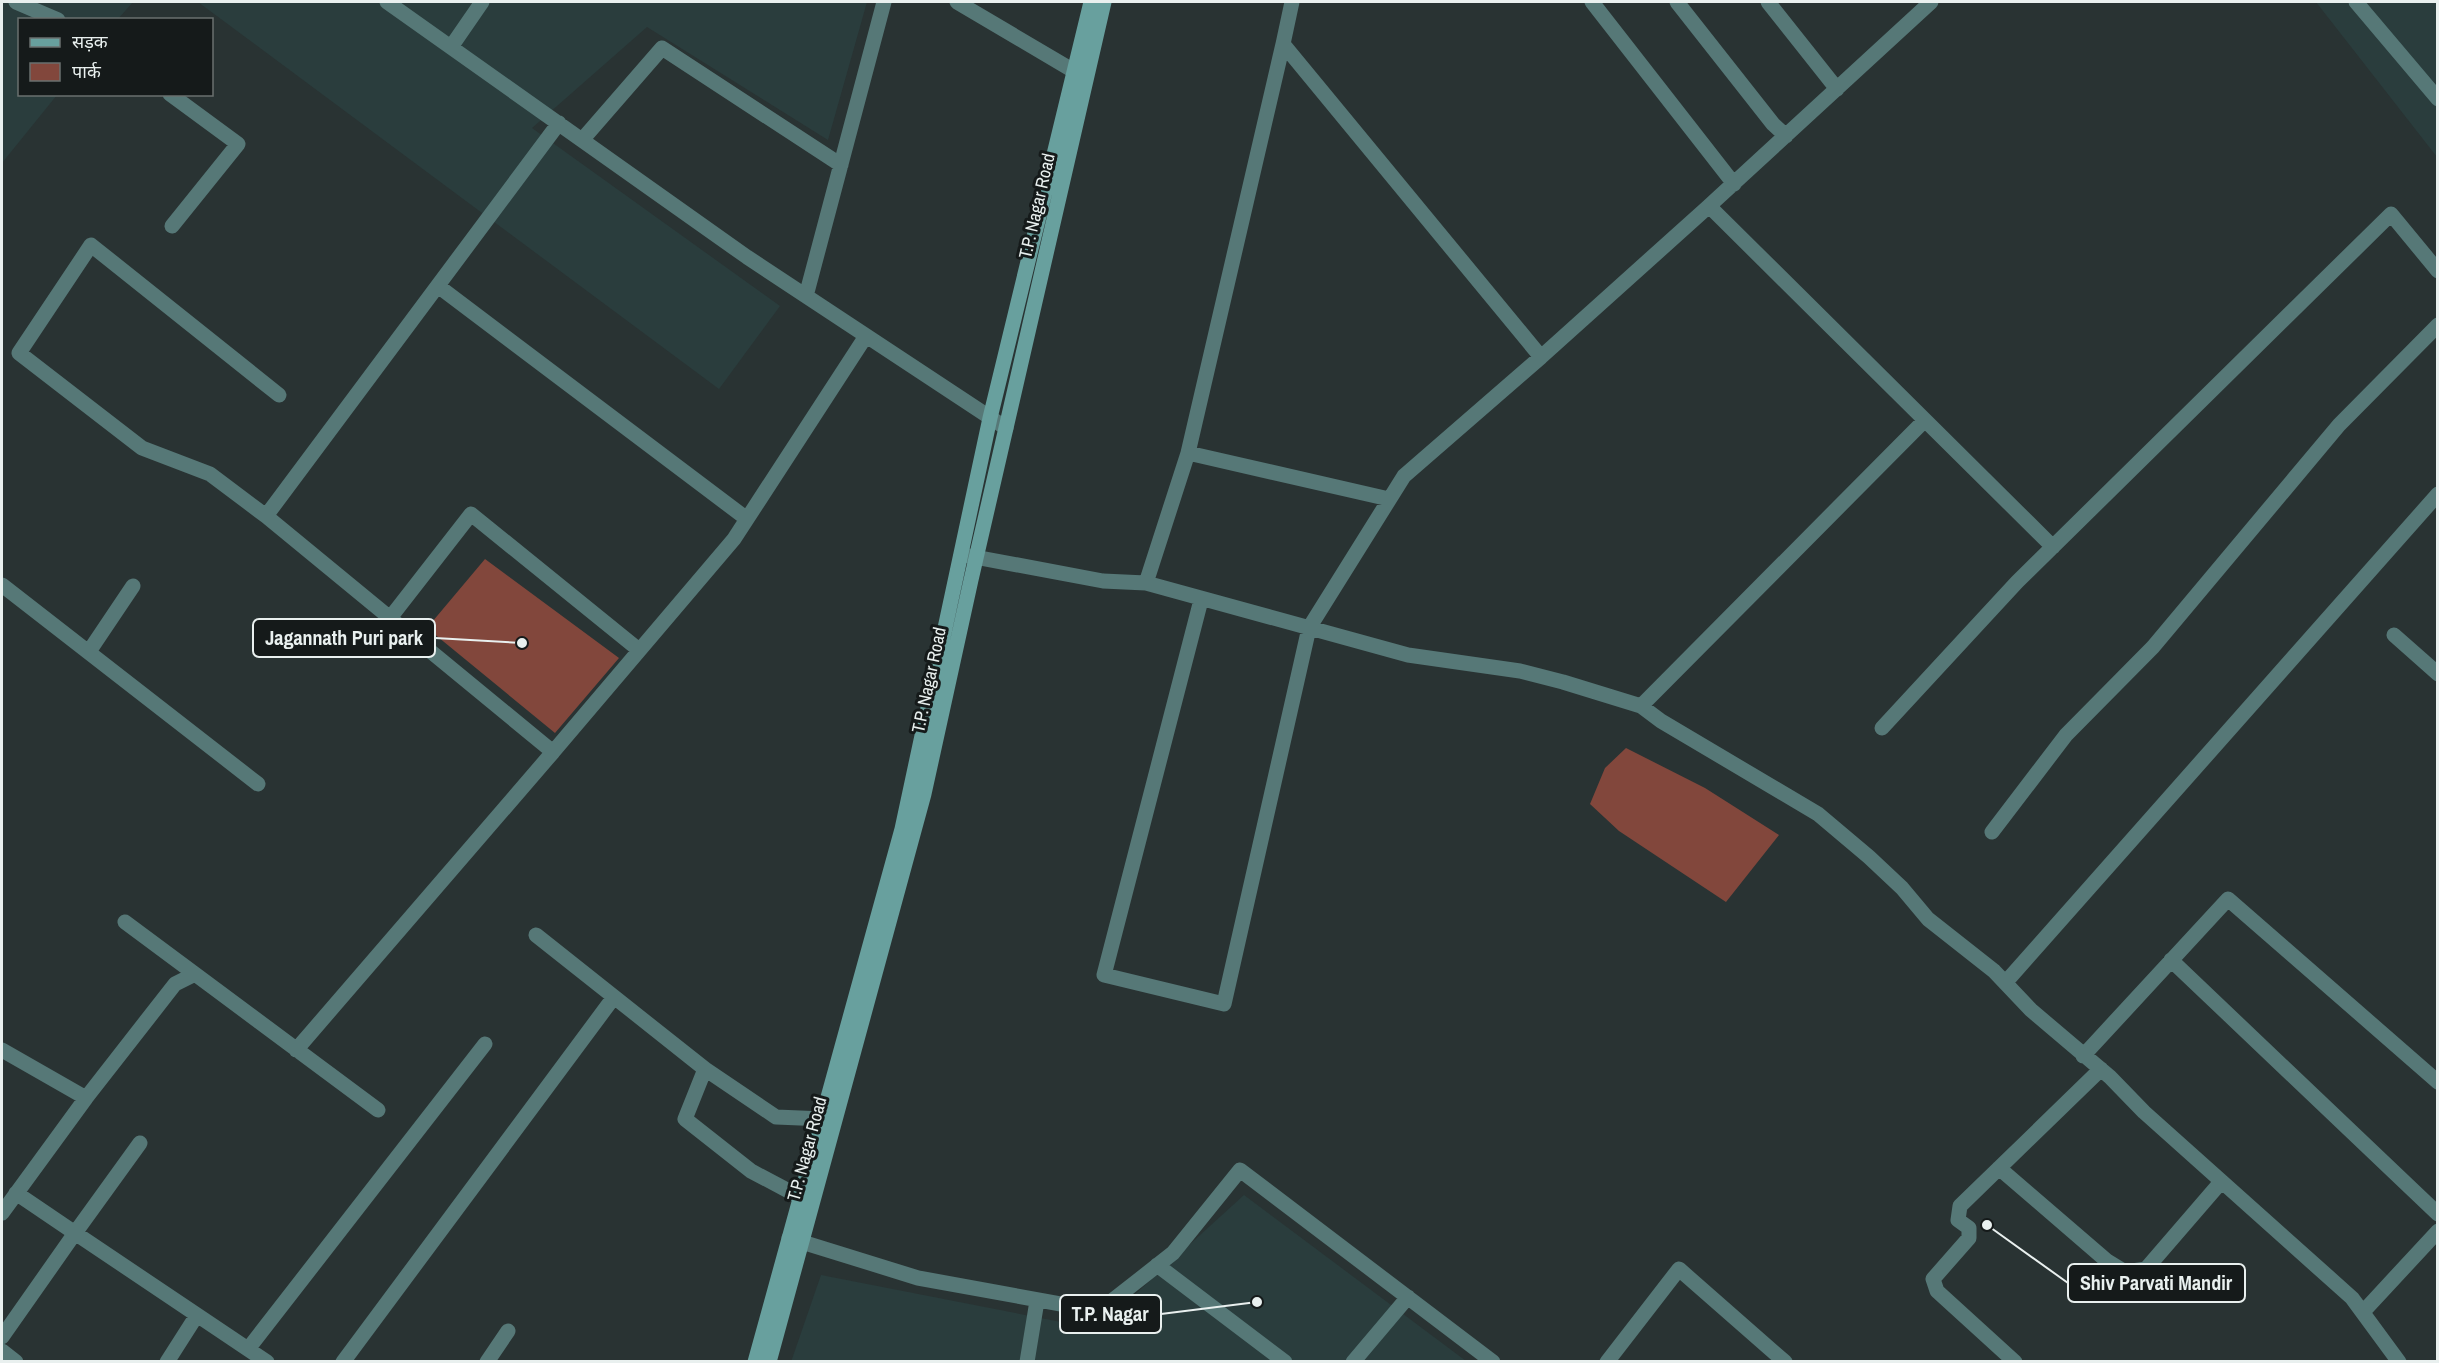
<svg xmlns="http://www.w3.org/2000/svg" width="2439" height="1363" viewBox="0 0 2439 1363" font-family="'Archivo Narrow','Noto Sans Devanagari',sans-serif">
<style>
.built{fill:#2a3d3d}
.green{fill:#82473c}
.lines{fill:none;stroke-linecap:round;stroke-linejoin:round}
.minor{stroke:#567877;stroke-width:15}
.secondary{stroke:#68a09e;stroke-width:15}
.labels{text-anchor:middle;stroke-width:6;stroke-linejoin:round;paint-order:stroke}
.street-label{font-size:18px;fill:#e9f0ef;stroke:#151a1a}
.leader{fill:none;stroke:#e9f0ef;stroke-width:2}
.callout-dot{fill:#e9f0ef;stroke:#151a1a;stroke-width:2}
.callout{fill:#151a1a;stroke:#e9f0ef;stroke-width:2}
.callout-label{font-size:20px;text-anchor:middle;font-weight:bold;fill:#e9f0ef}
</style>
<rect width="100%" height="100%" fill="#293333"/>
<path class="built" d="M2 2H133L118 19 20 20V94L57 95 2 163Z
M198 2H867L828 140 647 27 532 128 780 306 719 389Z
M2316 2H2437V157Z
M1244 1195 1466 1361 791 1362 821 1275 1097 1329Z"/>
<path class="green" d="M485 559 619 658 555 733 427 628Z
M1626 748 1705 788 1779 835 1726 902 1619 831 1590 804 1605 768Z"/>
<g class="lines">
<path class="minor" d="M16 2 58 20
M387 2 747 257 1006 428
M957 2 1084 77
M1292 2 1283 44 1541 357 1709 206
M1592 2 1734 184
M1677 2 1773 124 1786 136
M1768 2 1837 89
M1931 2 1709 206 2053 547
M2356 2 2438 99
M451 47 482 2
M170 94 238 144 172 226
M559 123 266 516 553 752 734 539 866 336
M582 140 662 48 841 165
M438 286 747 519
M806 296 884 2
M1188 453 1283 44
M266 516 210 474 142 448 19 353 91 245 279 395
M964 555 1103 581 1146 583 1408 655 1520 671 1563 682 1641 706 1661 721 1818 814 1869 857 1902 888 1928 919 1994 971 2031 1010 2110 1077 2144 1112 2352 1298 2399 1362
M1146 583 1188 453 1389 499
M2 585 258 784
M1201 600 1104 975 1224 1004 1309 628 1404 476 1541 357
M390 618 471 514 639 650
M2394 635 2438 674
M90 650 133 586
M1641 706 1924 421
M1882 728 2017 582 2391 214 2438 271
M1992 832 2066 735 2153 647 2339 425 2438 325
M125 922 195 974
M536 935 705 1069
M2171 960 2438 1214
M2005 983 2438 494
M2 1050 86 1098 175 984 195 974 378 1110
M296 1050 553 752
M2083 1056 2228 899 2438 1082
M1999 1168 2107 1261 2125 1272 2146 1269 2221 1182
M16 1193 75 1233 140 1143
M800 1197 751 1171 685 1119 705 1069 776 1117 824 1119
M2 1213 86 1098
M789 1238 918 1278 1099 1311 1173 1253 1240 1170 1493 1362
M1157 1265 1285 1362
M2363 1312 2438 1231
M2 1337 75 1233 267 1362
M248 1349 485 1044
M2 1351 16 1362
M167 1362 197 1315
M343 1362 614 997
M487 1362 508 1331
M1027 1362 1037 1301
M1353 1362 1408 1297
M1607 1362 1679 1269 1785 1362
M2015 1362 1937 1291 1933 1279 1969 1238V1228L1958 1220 1960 1206 2101 1069"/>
<path class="secondary" d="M755 1362 902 829 990 418 1091 2
M769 1362 924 794 971 580 1104 2"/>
</g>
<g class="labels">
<g class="street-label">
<text transform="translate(1037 206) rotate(-77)" y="6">T.P. Nagar Road</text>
<text transform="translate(929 680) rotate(-78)" y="6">T.P. Nagar Road</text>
<text transform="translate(807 1149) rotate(-75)" y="6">T.P. Nagar Road</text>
</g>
</g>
<path class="leader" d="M522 643L435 638M1987 1225L2068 1283M1257 1302L1161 1314"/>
<g class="callout-dot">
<circle cx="522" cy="643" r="6"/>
<circle cx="1987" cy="1225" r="6"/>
<circle cx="1257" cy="1302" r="6"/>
</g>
<g class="callout">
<rect x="253" y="619" width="182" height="38" rx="6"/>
<rect x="2068" y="1264" width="177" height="38" rx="6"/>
<rect x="1060" y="1295" width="101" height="38" rx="6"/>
</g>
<g class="callout-label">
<text x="344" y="645">Jagannath Puri park</text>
<text x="2156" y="1290">Shiv Parvati Mandir</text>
<text x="1110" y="1321">T.P. Nagar</text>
</g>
<rect width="2439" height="1363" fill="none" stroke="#e9f0ef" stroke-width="6"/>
<rect x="18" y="18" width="195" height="78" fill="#151a1a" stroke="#6a706f" stroke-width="1.5"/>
<rect x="30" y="38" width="30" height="9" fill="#68a09e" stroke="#6a706f" stroke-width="1.5"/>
<text x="72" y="48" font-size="18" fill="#e9f0ef">सड़क</text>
<rect x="30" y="63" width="30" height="18" fill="#82473c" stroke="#6a706f" stroke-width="1.5"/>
<text x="72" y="78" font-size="18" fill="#e9f0ef">पार्क</text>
</svg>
